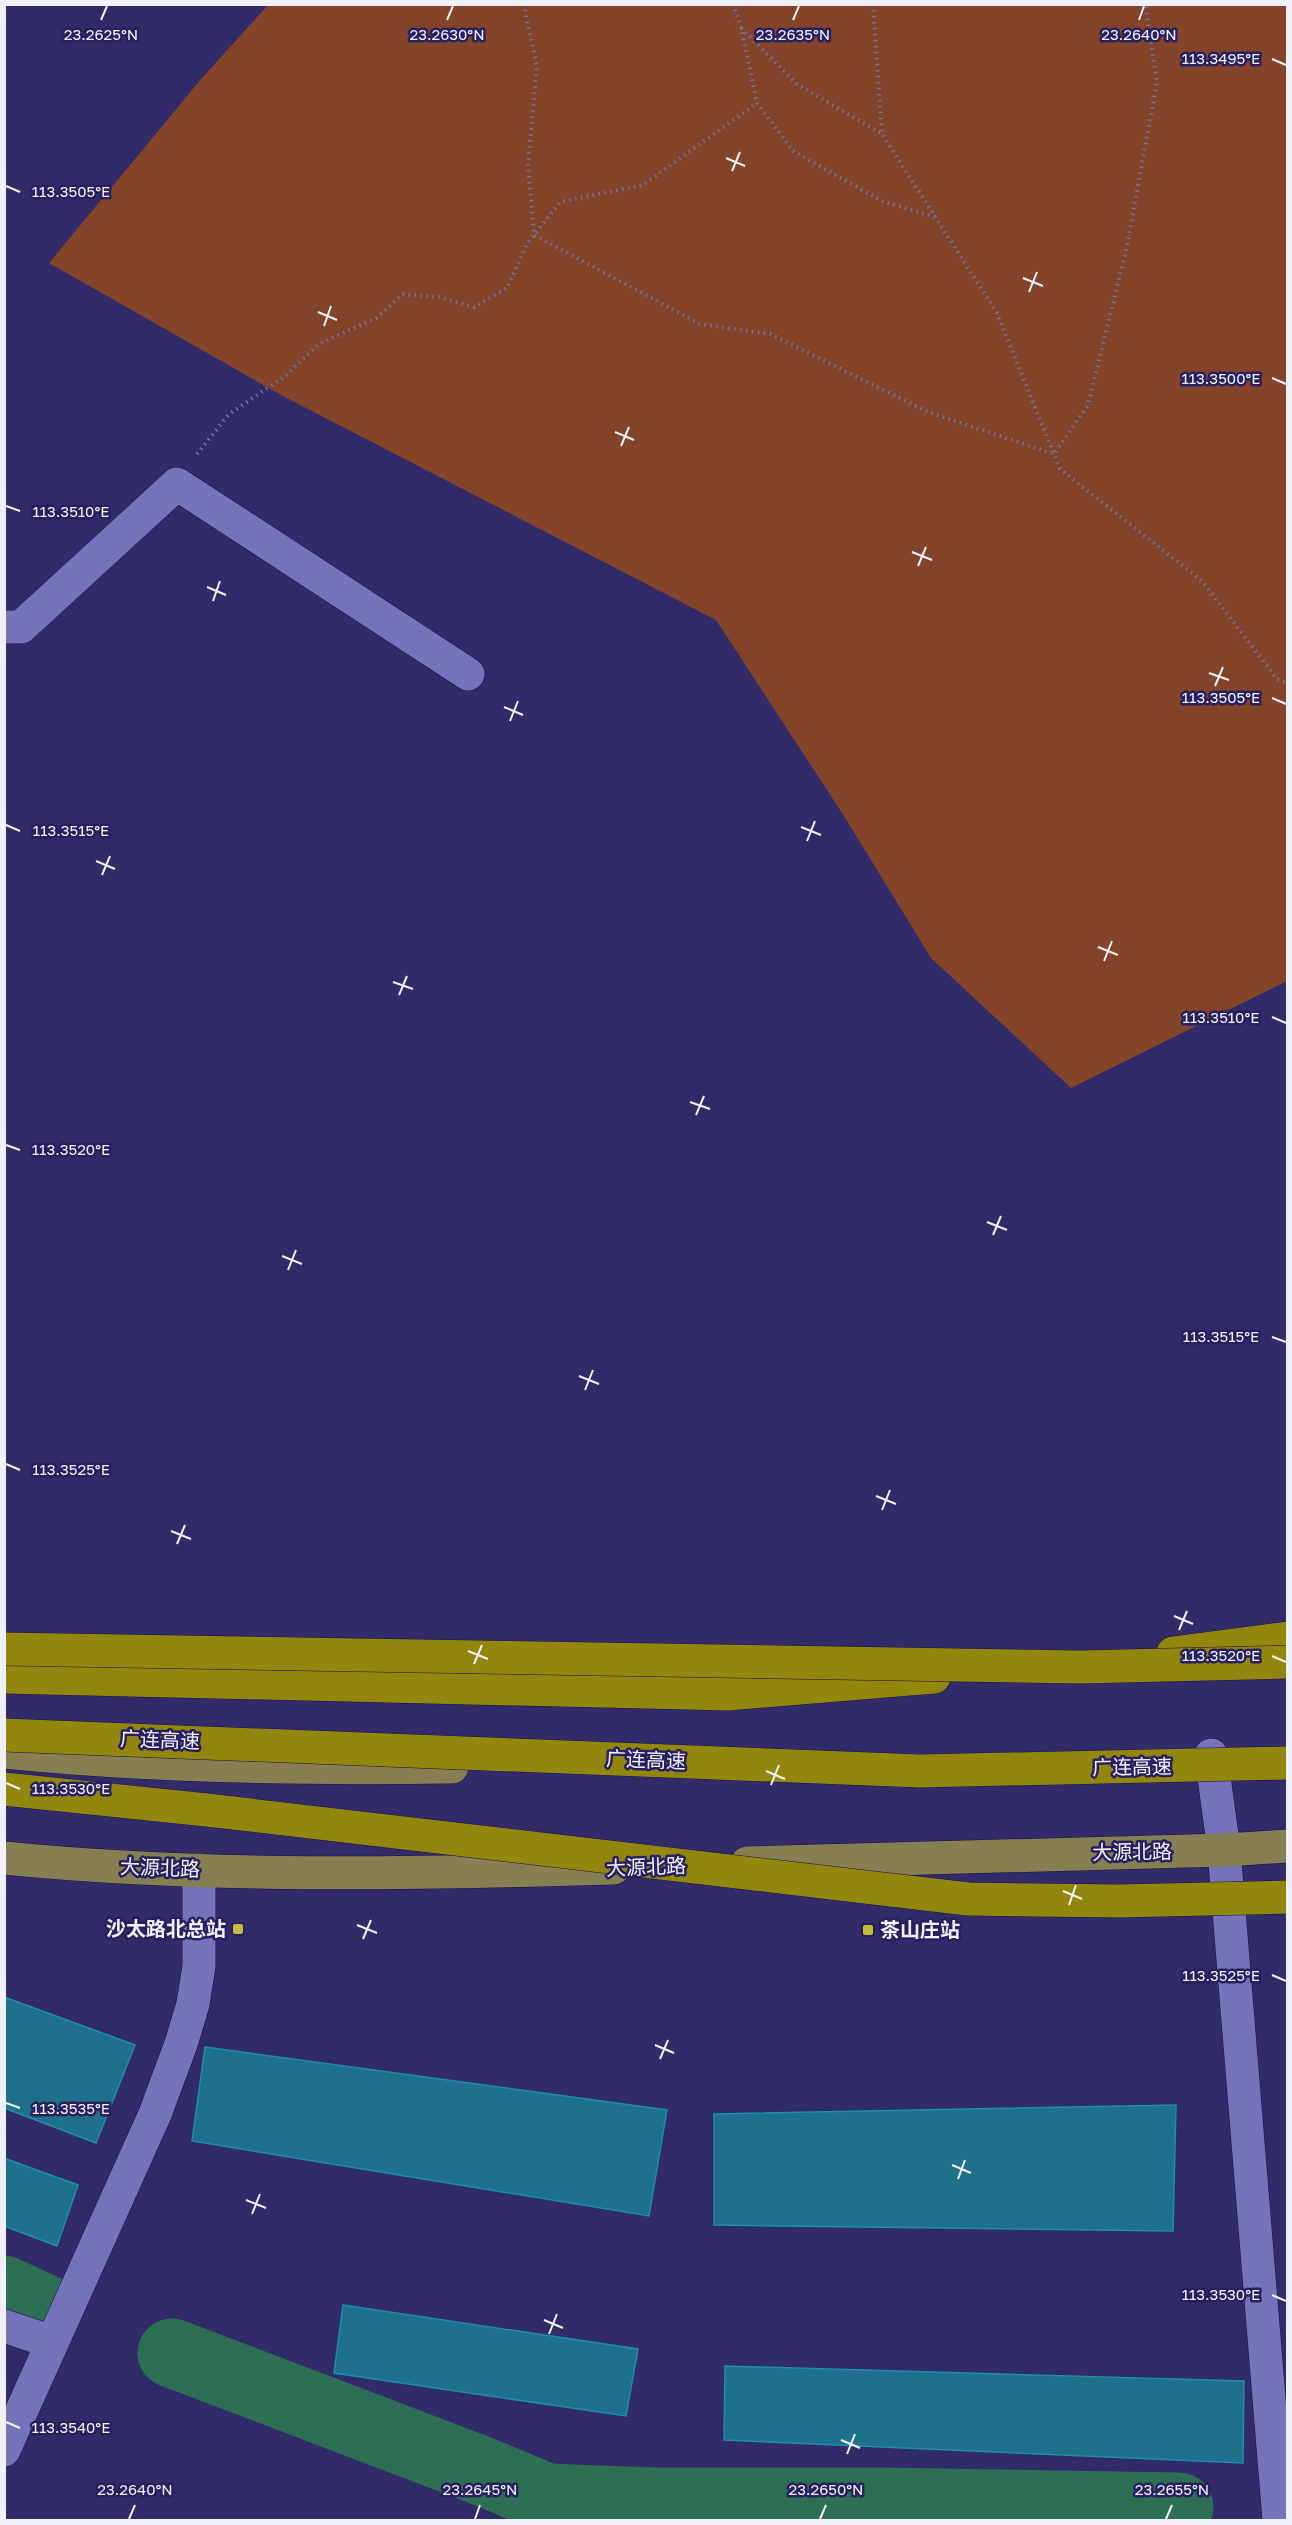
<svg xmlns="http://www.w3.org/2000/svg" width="1292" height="2525" viewBox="0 0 1292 2525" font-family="'Golos Text','Noto Sans SC',sans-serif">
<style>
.green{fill:#834429}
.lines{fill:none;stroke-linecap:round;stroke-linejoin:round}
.river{stroke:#2c6f53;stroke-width:69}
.building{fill:#1f708a;stroke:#1c8eaf;stroke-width:1.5}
.minor-casing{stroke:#1b0f4d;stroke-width:34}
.major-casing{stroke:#1b0f4d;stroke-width:34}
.highway-casing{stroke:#1b0f4d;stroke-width:34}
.path{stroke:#76729e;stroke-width:4;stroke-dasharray:1.5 4.5;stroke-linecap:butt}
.minor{stroke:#7573b9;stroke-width:33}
.major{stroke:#867f51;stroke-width:33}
.highway{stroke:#92870c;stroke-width:33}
.highway-bridge-casing{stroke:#1b0f4d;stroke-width:34;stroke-linecap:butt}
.highway-bridge{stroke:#92870c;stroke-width:33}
.ticks{fill:none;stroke:#f0f1f9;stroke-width:2}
.poi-dot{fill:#c7bb3b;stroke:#28205e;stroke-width:2}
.labels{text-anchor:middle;stroke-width:5;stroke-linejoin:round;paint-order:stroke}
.street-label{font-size:20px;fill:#f0f1f9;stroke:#28205e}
.poi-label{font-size:20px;font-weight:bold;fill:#f0f1f9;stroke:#28205e;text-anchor:end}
.ticks-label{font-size:15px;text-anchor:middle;fill:#f0f1f9;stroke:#28205e;stroke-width:5;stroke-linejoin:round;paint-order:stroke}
</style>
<rect width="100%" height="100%" fill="#322b6a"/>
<path class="green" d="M268 5H1287V981L1071 1088 931 958 844 816 716 620 281 395 49 263 202 78Z"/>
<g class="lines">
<path class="river" d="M4 2290 47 2310
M172 2353 477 2469 547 2498 652 2502H881L1179 2507"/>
</g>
<path class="building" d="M4 1997 135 2045 96 2143 4 2108Z
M205 2047 667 2110 649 2216 192 2141Z
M1176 2105 1173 2231 714 2225V2114Z
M4 2158 78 2185 57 2246 4 2226Z
M343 2305 638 2349 626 2416 334 2373Z
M725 2366 1244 2381 1243 2463 724 2440Z"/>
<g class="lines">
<defs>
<path id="minor" d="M4 627H21L177 484 468 674
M1211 1755 1224 1850 1279 2520
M4 2326 52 2342
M4 2450 155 2114 181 2044 193 2004 199 1966V1870"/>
<path id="major" d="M4 1752C153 1767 303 1769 452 1767
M4 1858C207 1878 411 1874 614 1868
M747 1863 1224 1850 1288 1846"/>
<path id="highway" d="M1173 1653 1288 1638
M4 1677 728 1694 934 1677"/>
</defs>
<use href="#minor" class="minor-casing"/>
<use href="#major" class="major-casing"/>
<use href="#highway" class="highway-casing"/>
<path class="path" d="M527 4 525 12 537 66 528 164 534 235 700 324 770 334 928 412 1054 454 1088 405 1126 251 1157 82 1145 4
M733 4 741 27 757 103 793 151 882 201 935 217
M873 4 882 134 997 313 1060 469 1202 581 1277 679 1288 684
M741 28 797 84 882 134
M197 454 228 415 285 376 319 344 376 318 403 294 439 297 474 307 507 288 527 244 560 202 643 185 757 103"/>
<use href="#minor" class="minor"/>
<use href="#major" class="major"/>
<use href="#highway" class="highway"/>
<defs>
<path id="highway-bridge" d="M4 1649 1081 1667 1288 1662
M4 1735 920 1771 1288 1763
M4 1789 207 1810 968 1899 1120 1901 1288 1897"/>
</defs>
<use href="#highway-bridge" class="highway-bridge-casing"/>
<use href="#highway-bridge" class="highway-bridge"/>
</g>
<path class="ticks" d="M101 20 107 6M447 20 453 6M793 20 799 6M1139 20 1144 6M1272 59 1286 65M726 158 745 166M732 171 740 152M6 186 20 192M1023 278 1043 286M1029 292 1037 272M318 312 337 320M324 326 331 306M1272 378 1286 384M615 432 634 440M621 446 629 427M6 506 20 511M912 552 932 560M918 566 926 547M207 587 226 595M213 601 220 581M1209 673 1229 680M1215 686 1223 667M1272 698 1286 704M504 707 523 715M510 721 518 701M6 825 20 831M801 827 821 835M807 841 815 821M96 861 115 869M102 875 110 856M1098 947 1118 955M1104 961 1112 941M393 982 413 989M399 995 407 976M1272 1017 1286 1023M690 1102 710 1109M696 1115 704 1096M6 1145 20 1150M987 1222 1007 1230M993 1235 1001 1216M282 1256 302 1264M288 1270 296 1250M1272 1337 1286 1342M579 1376 599 1384M585 1390 593 1370M6 1464 20 1470M876 1496 896 1504M882 1510 890 1490M171 1531 191 1539M177 1544 185 1525M1174 1616 1193 1624M1179 1630 1187 1611M468 1651 488 1659M1272 1656 1286 1662M474 1664 482 1645M766 1771 785 1779M6 1783 20 1789M771 1785 779 1765M1063 1891 1082 1899M1069 1905 1076 1885M357 1925 377 1933M363 1939 371 1920M1272 1975 1286 1981M655 2045 674 2053M660 2059 668 2040M6 2103 20 2108M952 2165 971 2173M958 2179 965 2160M246 2200 266 2208M252 2214 260 2194M1272 2295 1286 2301M544 2320 563 2328M549 2334 557 2314M6 2422 20 2428M841 2440 860 2448M847 2454 855 2434M129 2519 135 2505M475 2519 480 2505M820 2519 826 2505M1166 2519 1172 2505"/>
<g class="poi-dot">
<rect x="232" y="1923" width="12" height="12" rx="3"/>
<rect x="862" y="1924" width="12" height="12" rx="3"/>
</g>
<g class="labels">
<g class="street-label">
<text transform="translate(160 1740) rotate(2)" y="7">广连高速</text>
<text transform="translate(646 1760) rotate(2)" y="7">广连高速</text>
<text transform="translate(1132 1767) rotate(-1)" y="7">广连高速</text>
<text transform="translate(1132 1852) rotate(-1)" y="7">大源北路</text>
<text transform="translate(646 1867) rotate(-2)" y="7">大源北路</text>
<text transform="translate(160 1868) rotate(2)" y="7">大源北路</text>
</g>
<g class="poi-label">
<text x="226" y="1936">沙太路北总站</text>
<text x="880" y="1937" text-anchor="start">茶山庄站</text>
</g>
</g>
<g class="ticks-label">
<text x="793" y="40">23.2635°N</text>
<text x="101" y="40">23.2625°N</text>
<text x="447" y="40">23.2630°N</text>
<text x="1139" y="40">23.2640°N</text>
<text x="1221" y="64">113.3495°E</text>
<text x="71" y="197">113.3505°E</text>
<text x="1221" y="384">113.3500°E</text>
<text x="71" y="517">113.3510°E</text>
<text x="1221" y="703">113.3505°E</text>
<text x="71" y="836">113.3515°E</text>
<text x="1221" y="1023">113.3510°E</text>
<text x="71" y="1155">113.3520°E</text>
<text x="1221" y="1342">113.3515°E</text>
<text x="71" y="1475">113.3525°E</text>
<text x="1221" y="1661">113.3520°E</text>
<text x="71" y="1794">113.3530°E</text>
<text x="1221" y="1981">113.3525°E</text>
<text x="71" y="2114">113.3535°E</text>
<text x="1221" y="2300">113.3530°E</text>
<text x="71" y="2433">113.3540°E</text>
<text x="135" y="2495">23.2640°N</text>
<text x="480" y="2495">23.2645°N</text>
<text x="826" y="2495">23.2650°N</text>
<text x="1172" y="2495">23.2655°N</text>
</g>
<rect width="1292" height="2525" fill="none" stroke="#f0f1f9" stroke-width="12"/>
</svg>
